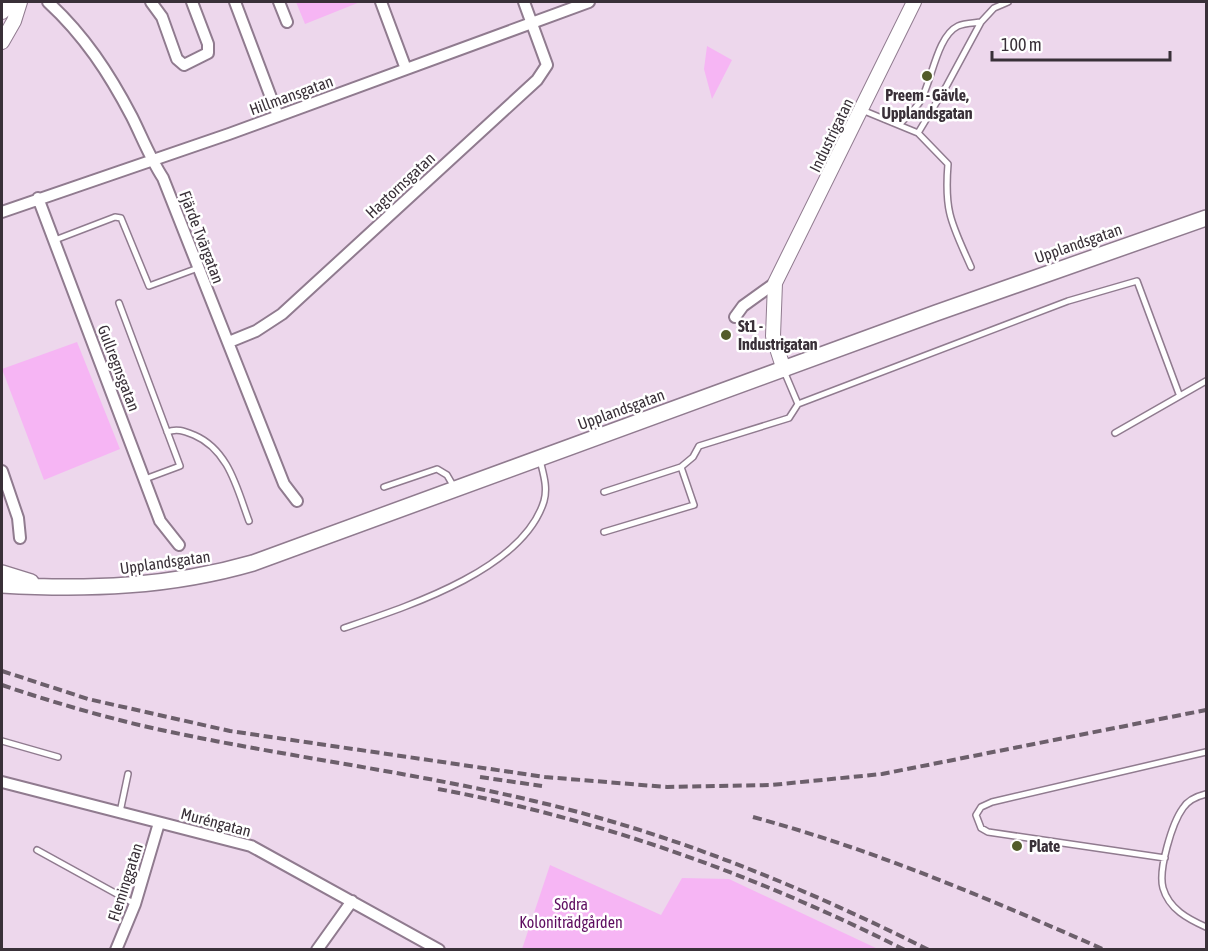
<svg xmlns="http://www.w3.org/2000/svg" width="1208" height="951" viewBox="0 0 1208 951" font-family="'Asap Condensed',sans-serif">
<style>
.green{fill:#f6b5f4}
.lines{fill:none;stroke-linecap:round;stroke-linejoin:round}
.service-casing{stroke:#907b8f;stroke-width:8}
.minor-casing{stroke:#907b8f;stroke-width:14}
.tertiary-casing{stroke:#907b8f;stroke-width:16}
.secondary-casing{stroke:#907b8f;stroke-width:18}
.service{stroke:#fff;stroke-width:5}
.minor{stroke:#fff;stroke-width:10}
.tertiary{stroke:#fff;stroke-width:14}
.secondary{stroke:#fff;stroke-width:15}
.rail{stroke:#6c5f6b;stroke-width:4;stroke-dasharray:9 4.5;stroke-linecap:butt}
.poi-dot{fill:#535b2a;stroke:#fff;stroke-width:2}
.labels{text-anchor:middle;stroke-width:5;stroke-linejoin:round;paint-order:stroke}
.street-label{font-size:16px;fill:#393038;stroke:#fff}
.poi-label{font-size:16px;font-weight:bold;fill:#393038;stroke:#fff;text-anchor:start}
.park-label{font-size:16px;fill:#5e0d60;stroke:#fff}
</style>
<rect width="100%" height="100%" fill="#edd7ec"/>
<path class="green" d="M296 2H360L305 24Z
M707 46 732 60 712 99 704 69Z
M77 342 120 449 44 480 2 369Z
M550 865 661 915 682 878 729 879 878 949H522Z"/>
<g class="lines">
<defs>
<path id="service" d="M862 110 918 133 947 85 981 22 994 8 1008 2
M899 125C906 117 916 109 921 100 932 80 937 36 958 26 964 23 974 23 981 22
M918 133 948 164C944 213 952 224 971 267
M55 240 115 217 121 218 149 286 198 268
M119 303 180 466 145 479
M798 404 1068 301 1137 281 1179 394
M167 432C177 428 184 431 194 435 229 450 237 489 249 521
M1115 433 1206 381
M384 487 437 469 447 475 454 487
M604 492 681 467
M604 532 694 505 681 467 693 457 699 446 789 418 798 404 784 371
M344 628C406 607 523 570 544 501 548 487 543 473 540 460
M2 741 58 757
M1206 794C1198 796 1188 800 1183 808 1172 823 1158 870 1163 888 1169 909 1188 919 1206 927
M120 812 128 774
M37 850 135 904
M1165 858 988 832 981 828 976 815 981 807 992 802 1206 752"/>
<path id="minor" d="M48 2C84 35 109 73 132 117 142 137 150 158 163 178L284 484 297 501
M151 2 162 17 177 59 184 65 208 53V44L192 2
M235 2 278 116
M279 2 287 22
M381 2 406 69
M38 198 160 521 179 545
M2 212 229 134 589 2
M735 317 743 306 775 283
M229 342 256 331 282 314 537 80 547 65 524 2
M2 471 18 518 20 538
M2 782 251 846 439 950
M116 950 135 904 159 823
M317 950 352 901"/>
<path id="tertiary" d="M2 12 11 2
M2 42 14 21 20 2
M784 370 773 336 775 283 914 2"/>
<path id="secondary" d="M2 573 31 582
M2 585C88 590 170 587 253 563L936 313 1206 218"/>
</defs>
<use href="#service" class="service-casing"/>
<use href="#minor" class="minor-casing"/>
<use href="#tertiary" class="tertiary-casing"/>
<use href="#secondary" class="secondary-casing"/>
<use href="#service" class="service"/>
<use href="#minor" class="minor"/>
<use href="#tertiary" class="tertiary"/>
<use href="#secondary" class="secondary"/>
<path class="rail" d="M2 671 88 699 230 731 545 777 667 787 771 785 882 774 1206 710
M2 685C55 703 110 719 166 731 288 757 412 772 534 801 672 833 803 887 929 950
M480 777 542 786
M438 789C601 819 758 876 905 950
M753 817C875 850 989 899 1105 950"/>
</g>
<g class="poi-dot">
<circle cx="927" cy="76" r="6"/>
<circle cx="726" cy="335" r="6"/>
<circle cx="1017" cy="846" r="6"/>
</g>
<g class="labels">
<g class="street-label">
<text transform="translate(291 95) rotate(-20)" y="6">Hillmansgatan</text>
<text transform="translate(831 135) rotate(-64)" y="6">Industrigatan</text>
<text transform="translate(400 185) rotate(-43)" y="6">Hagtornsgatan</text>
<text transform="translate(202 237) rotate(69)" y="6">Fjärde Tvärgatan</text>
<text transform="translate(1078 243) rotate(-19)" y="6">Upplandsgatan</text>
<text transform="translate(119 368) rotate(69)" y="6">Gullregnsgatan</text>
<text transform="translate(621 409) rotate(-20)" y="6">Upplandsgatan</text>
<text transform="translate(165 562) rotate(-8)" y="6">Upplandsgatan</text>
<text transform="translate(216 822) rotate(15)" y="6">Muréngatan</text>
<text transform="translate(125 882) rotate(-72)" y="6">Fleminggatan</text>
</g>
<g class="poi-label">
<text x="927" y="101" text-anchor="middle">Preem - Gävle,<tspan x="927" dy="18">Upplandsgatan</tspan></text>
<text x="738" y="332">St1 -<tspan x="738" dy="18">Industrigatan</tspan></text>
<text x="1029" y="852">Plate</text>
</g>
<g class="park-label">
<text x="571" y="910">Södra<tspan x="571" dy="18">Koloniträdgården</tspan></text>
</g>
</g>
<rect width="1208" height="951" fill="none" stroke="#393038" stroke-width="6"/>
<path d="M992 51v9h178v-9" fill="none" stroke="#393038" stroke-width="3"/>
<text x="1001" y="51" font-size="18" fill="#393038" stroke="#ffffff" stroke-width="4.5" paint-order="stroke">100 m</text>
</svg>
